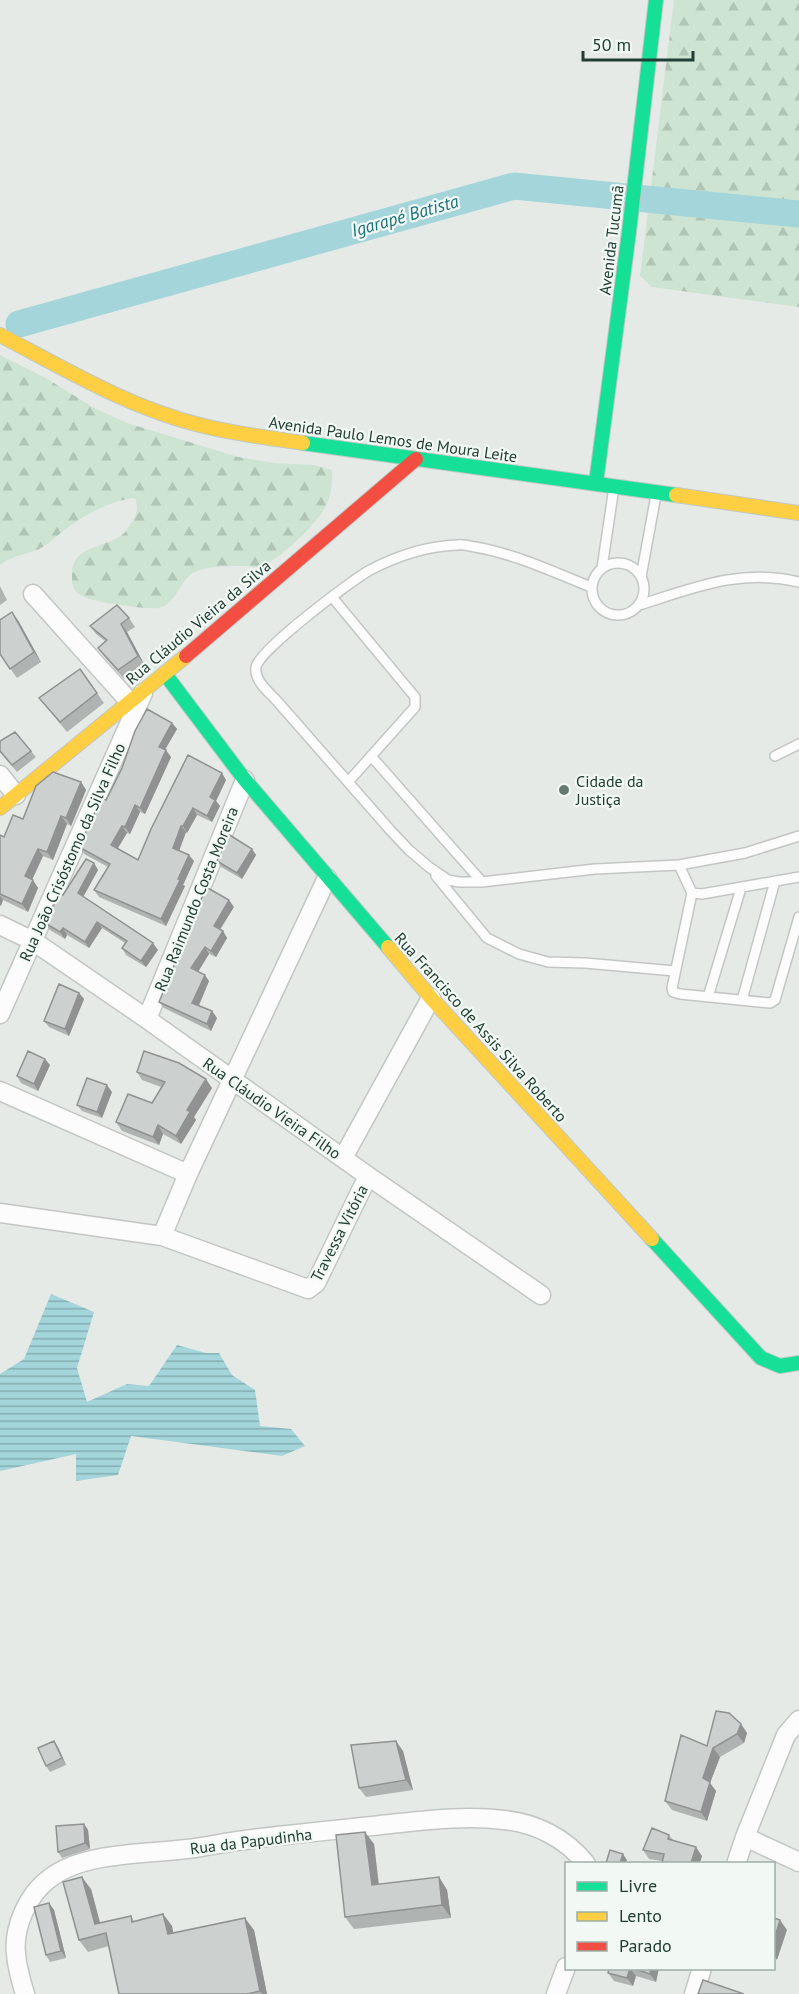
<svg xmlns="http://www.w3.org/2000/svg" width="799" height="1994" viewBox="0 0 799 1994" font-family="'PT Sans',sans-serif">
<style>
.forest{fill:url(#forest-firs)}
.water{fill:url(#water-rules)}
.lines{fill:none;stroke-linecap:round;stroke-linejoin:round}
.river{stroke:#a3d5da;stroke-width:27}
.lane-casing{stroke:#c2c7c4;stroke-width:12}
.street-casing{stroke:#c2c7c4;stroke-width:21}
.fast-casing{stroke:#c0c8c4;stroke-width:16}
.slow-casing{stroke:#c0c8c4;stroke-width:16}
.jam-casing{stroke:#c0c8c4;stroke-width:16}
.lane{stroke:#fbfcfb;stroke-width:9}
.street{stroke:#fbfcfb;stroke-width:18}
.fast{stroke:#16e098;stroke-width:14}
.slow{stroke:#ffcf43;stroke-width:14}
.jam{stroke:#f24e42;stroke-width:14}
.wall{fill:#afb4b2}
.shaded-wall{fill:#8f9291}
.building{fill:#ccd1cf;stroke:#8f9291;stroke-width:1.5}
.poi-dot{fill:#667a73;stroke:#f2f9f5;stroke-width:2}
.labels{text-anchor:middle;stroke-width:4.5;stroke-linejoin:round;paint-order:stroke}
.street-label{font-size:16px;fill:#213e35;stroke:#f2f9f5}
.poi-label{font-size:16px;fill:#213e35;stroke:#f2f9f5;text-anchor:start}
.water-label{font-size:18px;font-style:italic;fill:#18727d;stroke:#f2f9f5}
</style>
<defs>
<pattern id="forest-firs" width="22" height="20" patternUnits="userSpaceOnUse" patternTransform="scale(1.5)"><rect width="22" height="20" fill="#cde4d2"/><path d="M5 1l3.5 6h-7zM16 11l3.5 6h-7z" fill="#b0c5b5"/></pattern>
<pattern id="water-rules" width="6" height="5" patternUnits="userSpaceOnUse" patternTransform="scale(1.5)"><rect width="6" height="5" fill="#a3d5da"/><path d="M0 2.5h6" fill="none" stroke="#84aeb2"/></pattern>
</defs>
<rect width="100%" height="100%" fill="#e5eae7"/>
<path class="forest" d="M674 0H799V307L652 287 640 276Z
M0 355 46 378 94 408 127 423 238 457 273 463 314 465 332 470C333 481 331 496 326 505 318 524 279 560 260 567 256 568 251 566 247 566 231 566 212 566 197 571 180 577 178 603 159 608 150 610 96 602 87 598 81 596 75 592 73 587 72 583 72 577 72 573 72 545 107 548 123 534 126 532 128 527 131 523 137 514 139 509 135 498 111 500 80 517 62 532 54 538 48 545 39 549 25 555 12 555 0 565Z"/>
<path class="water" d="M51 1294 94 1312 77 1368 87 1402 127 1384 149 1386 177 1345 206 1353H219L232 1375 255 1390 260 1426 291 1429 305 1446 282 1456 131 1436 118 1475 76 1481V1454L0 1471V1374L24 1359Z"/>
<g class="lines">
<path class="river" d="M19 324 514 186 799 214"/>
<defs>
<path id="lane" d="M592 589a26 26 0 1 1 52 0a26 26 0 1 1-52 0Z
M602 568 614 487
M641 577 656 495
M591 587C553 572 516 554 475 547 469 546 463 544 457 545 427 546 397 556 370 570 352 580 259 650 256 667 254 681 269 692 277 701L391 831 409 850 429 867 448 880 459 882H482L595 869 679 865 745 853 799 836
M332 597 415 697V707L348 782
M639 605C694 588 740 568 799 582
M371 756 482 882
M775 756 799 744
M679 865 692 893 702 894 799 877
M436 876 487 938 519 954 548 962 585 963 675 971
M692 893 672 988 673 992 680 994 770 1003 775 1000 799 917
M708 997 741 888
M742 1000 775 881"/>
<path id="street" d="M33 594 129 701
M0 775 16 795
M0 925 33 941 147 1019 368 1176 541 1295
M0 1014 143 693
M147 1019 245 780
M0 1091 188 1174
M343 1158 431 998
M0 1213 162 1236 308 1289 316 1283 368 1176
M162 1236 188 1174 327 878
M745 1837 799 1862
M736 1864 745 1837 786 1735 799 1720
M25 1994C21 1981 17 1967 16 1954 13 1927 28 1894 50 1878 84 1852 146 1854 187 1849 206 1847 226 1842 245 1840 290 1834 336 1830 381 1825 422 1821 463 1815 504 1820 535 1823 566 1838 586 1864
M556 1994 566 1967
M694 1994 702 1968"/>
<path id="fast" d="M303 443 676 495
M596 483 629 232 656 0
M165 674 245 780 388 947
M652 1239 761 1358 780 1366 799 1363"/>
<path id="slow" d="M0 335C65 369 131 409 204 426 236 434 270 438 303 443
M676 495 799 513
M0 808 186 656
M388 947 431 998 652 1239"/>
<path id="jam" d="M186 656 416 459"/>
</defs>
<use href="#lane" class="lane-casing"/>
<use href="#street" class="street-casing"/>
<use href="#fast" class="fast-casing"/>
<use href="#slow" class="slow-casing"/>
<use href="#jam" class="jam-casing"/>
<use href="#lane" class="lane"/>
<use href="#street" class="street"/>
<use href="#fast" class="fast"/>
<use href="#slow" class="slow"/>
<use href="#jam" class="jam"/>
</g>
<path class="wall" d="M0 586 7 600 0 605Z
M12 612 19 622 41 662 17 678 0 654Z
M129 618 135 627 127 632 144 664 124 679 104 656 98 648 105 641 96 634 90 626Z
M80 669 104 703 67 732 39 698Z
M172 723 177 729 165 750 171 757 145 814 140 812 130 834 127 833 118 848 138 860 151 829 226 780 216 801 220 806 212 822 197 815 187 833 186 832 179 850 194 861 183 885 185 886 166 926 99 897 94 890 108 867 84 854 79 847 106 800 122 768Z
M0 741 31 751 36 757 17 772 0 752Z
M81 782 86 790 71 826 67 824 53 860 43 856 32 880 38 888 28 912 3 900 0 906V835L4 837 23 819Z
M252 849 256 855 242 879 221 867 217 861Z
M94 863 98 870 83 897 158 950 146 967 126 955 122 948 125 943 102 928 89 948 67 935 65 939 50 930 45 923 63 895Z
M234 907 220 930 223 931 227 938 216 957 209 954 198 972 209 981 199 1006 212 1011 217 1018 211 1031 164 1008 159 1002Z
M79 993 84 999 69 1036 49 1027 44 1021Z
M50 1065 38 1091 21 1083 17 1076Z
M137 1072 212 1088 194 1117 196 1120 181 1144 163 1134 159 1145 122 1131 116 1122 152 1103 161 1087 142 1080Z
M112 1092 102 1118 82 1111 77 1105Z
M741 1724 747 1733 744 1743 720 1757 710 1783 716 1791 707 1821 672 1810 665 1801 707 1746Z
M58 1747 66 1765 50 1772 46 1766Z
M403 1751 413 1790 366 1797 359 1788Z
M84 1824 88 1830 90 1849 62 1858 58 1852Z
M669 1835 673 1840 702 1856 662 1861 649 1859 643 1850Z
M374 1844 379 1884 439 1877 447 1890 451 1918 354 1929 345 1917Z
M91 1889 100 1923 131 1916 134 1921 163 1914 172 1926 173 1933 254 1930 267 1994H119L109 1946 88 1952 79 1940Z
M49 1903 54 1910 66 1958 50 1962 46 1955Z
M608 1968H659L656 1982 636 1976 633 1986 614 1981 608 1973 609 1970Z"/>
<path class="shaded-wall" d="M12 612 19 622 41 662 34 652Z
M121 624 127 632 144 664 138 656Z
M172 723 177 729 163 753 159 747Z
M166 750 171 757 145 814 140 808Z
M222 773 226 780 216 801 220 806 212 822 207 816 210 797Z
M81 782 86 790 71 826 66 818Z
M135 805 140 812 130 834 125 827Z
M193 808 197 815 187 833 183 826Z
M61 816 67 824 53 860 47 852Z
M122 826 127 833 116 851 111 845Z
M181 826 186 832 178 854 173 848Z
M38 849 43 856 30 884 25 876Z
M252 849 256 855 242 879 237 873Z
M189 855 194 861 183 885 185 886 166 926 161 919Z
M94 863 98 870 82 899 78 893Z
M33 880 38 888 28 912 22 904Z
M0 896 3 900 1 906 0 905Z
M229 900 234 907 218 932 214 926Z
M97 922 102 928 89 948 85 942Z
M63 928 67 935 65 939 60 932Z
M223 931 227 938 216 957 211 951Z
M153 943 158 950 146 967 141 961Z
M205 947 209 954 196 975 191 968Z
M205 975 209 981 197 1009 192 1003Z
M79 993 84 999 69 1036 65 1029Z
M212 1011 217 1018 211 1031 207 1024Z
M45 1059 50 1065 38 1091 34 1084Z
M206 1079 212 1088 194 1117 196 1120 181 1144 176 1136 187 1110Z
M107 1085 112 1092 102 1118 97 1112Z
M158 1125 163 1134 159 1145 153 1137Z
M741 1724 747 1733 744 1743 737 1734Z
M54 1741 58 1747 66 1765 62 1758Z
M396 1741 403 1751 413 1790 406 1780Z
M713 1748 720 1757 710 1783 716 1791 707 1821 701 1812 703 1778Z
M84 1824 88 1830 90 1849 85 1843Z
M365 1832 374 1844 380 1897 372 1885Z
M696 1847 702 1856 700 1863H691Z
M623 1854 627 1860 626 1863H620Z
M82 1877 91 1889 103 1934 95 1924Z
M439 1877 447 1890 451 1918 442 1905Z
M49 1903 54 1910 66 1958 61 1951Z
M163 1914 172 1926 176 1946 168 1934Z
M245 1918 254 1930 267 1994H262L260 1991Z
M780 1920 787 1930 777 1960 774 1956V1940Z
M630 1968 636 1976 633 1986 627 1978Z
M651 1968H659L656 1982 650 1974Z"/>
<path class="building" d="M117 605 129 618 121 624 138 656 118 670 98 648 107 640 90 626Z
M12 612 34 652 10 669 0 654V620Z
M80 669 97 693 60 722 39 698Z
M147 709 172 723 159 747 166 750 140 808 135 805 125 827 122 826 111 845 138 860 151 829 188 755 222 773 210 797 215 800 207 816 193 808 183 826H181L173 848 189 855 178 879 180 880 161 919 94 890 110 864 79 847 102 797 106 800 122 768 135 731Z
M15 732 31 751 12 765 0 751V741Z
M53 772 81 782 66 818 61 816 47 852 38 849 25 876 33 880 22 904 0 894V835L4 837 13 815 23 819 36 786Z
M228 834 252 849 237 873 217 861Z
M86 859 94 863 78 893 153 943 141 961 122 948 127 941 97 922 85 942 63 928 60 932 45 923 59 893 63 895Z
M206 887 229 900 214 926 223 931 211 951 205 947 191 968 205 975 192 1003 212 1011 207 1024 159 1002Z
M59 984 79 993 65 1029 44 1021Z
M28 1051 45 1059 34 1084 17 1076Z
M144 1051 179 1063 206 1079 187 1110 190 1112 176 1136 158 1125 153 1137 116 1122 128 1094 152 1103 165 1082 137 1072Z
M87 1078 107 1085 97 1112 77 1105Z
M716 1711 729 1713 741 1724 737 1734 713 1748 703 1778 710 1782 701 1812 665 1801 681 1735 707 1746Z
M54 1741 62 1758 46 1766 38 1748Z
M396 1741 406 1780 359 1788 351 1745Z
M84 1824 85 1843 58 1852 56 1826Z
M652 1828 669 1835 668 1839 696 1847 691 1863H662L664 1854 643 1850Z
M365 1832 372 1885 439 1877 442 1905 345 1917 336 1835Z
M610 1850 623 1854 620 1863H606Z
M82 1877 95 1924 131 1916 132 1922 163 1914 168 1934 245 1918 260 1991 247 1994H119L106 1933 79 1940 63 1882Z
M49 1903 61 1951 46 1955 34 1907Z
M774 1918 780 1920 774 1940Z
M609 1968H630L627 1978 608 1973Z
M632 1968H651L650 1974Z
M703 1980 744 1994H698Z"/>
<circle class="poi-dot" cx="564" cy="790" r="6"/>
<g class="labels">
<g class="street-label">
<text transform="translate(611 240) rotate(-83)" y="6">Avenida Tucumã</text>
<text transform="translate(393 439) rotate(8)" y="6">Avenida Paulo Lemos de Moura Leite</text>
<text transform="translate(198 622) rotate(-40)" y="6">Rua Cláudio Vieira da Silva</text>
<text transform="translate(72 852) rotate(-66)" y="6">Rua João Crisóstomo da Silva Filho</text>
<text transform="translate(196 899) rotate(-68)" y="6">Rua Raimundo Costa Moreira</text>
<text transform="translate(481 1027) rotate(48)" y="6">Rua Francisco de Assis Silva Roberto</text>
<text transform="translate(272 1108) rotate(35)" y="6">Rua Cláudio Vieira Filho</text>
<text transform="translate(339 1233) rotate(-63)" y="6">Travessa Vitória</text>
<text transform="translate(251 1841) rotate(-7)" y="6">Rua da Papudinha</text>
</g>
<g class="poi-label">
<text x="576" y="787">Cidade da<tspan x="576" dy="18">Justiça</tspan></text>
</g>
<g class="water-label">
<text transform="translate(405 216) rotate(-16)" y="6">Igarapé Batista</text>
</g>
</g>
<rect x="565" y="1862" width="210" height="108" fill="#f2f9f5" stroke="#9eaea8" stroke-width="1.5"/>
<rect x="577" y="1882" width="30" height="9" fill="#16e098" stroke="#9eaea8" stroke-width="1.5"/>
<text x="619" y="1892" font-size="18" fill="#213e35">Livre</text>
<rect x="577" y="1912" width="30" height="9" fill="#ffcf43" stroke="#9eaea8" stroke-width="1.5"/>
<text x="619" y="1922" font-size="18" fill="#213e35">Lento</text>
<rect x="577" y="1942" width="30" height="9" fill="#f24e42" stroke="#9eaea8" stroke-width="1.5"/>
<text x="619" y="1952" font-size="18" fill="#213e35">Parado</text>
<path d="M583 51v9h110v-9" fill="none" stroke="#213e35" stroke-width="3"/>
<text x="592" y="51" font-size="18" fill="#213e35" stroke="#f2f9f5" stroke-width="4.5" paint-order="stroke">50 m</text>
</svg>
